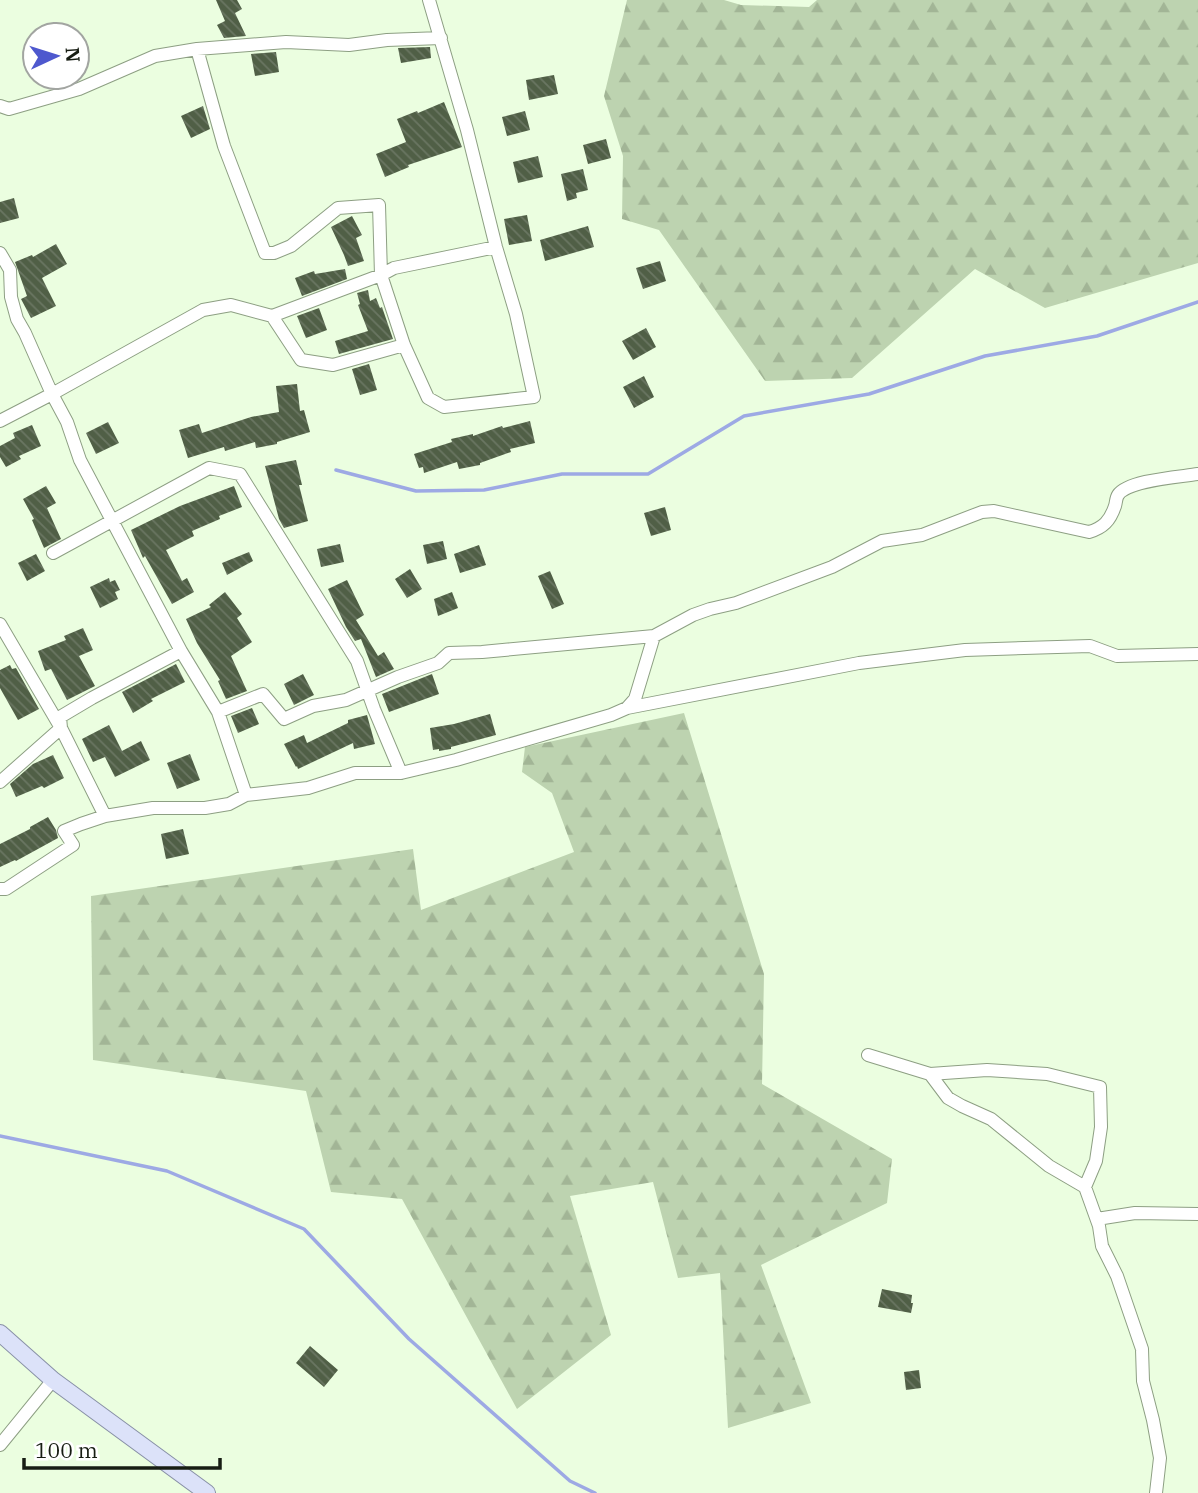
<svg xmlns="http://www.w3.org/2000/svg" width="1198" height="1493" viewBox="0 0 1198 1493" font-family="'IBM Plex Serif',serif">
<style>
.forest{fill:url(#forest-firs)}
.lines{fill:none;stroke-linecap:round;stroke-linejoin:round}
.stream{stroke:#9da9e4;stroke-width:3.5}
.building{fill:url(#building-back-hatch)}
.minor-casing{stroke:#8d9f83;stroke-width:14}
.major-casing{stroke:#8890a6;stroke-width:18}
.minor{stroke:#fff;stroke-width:12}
.major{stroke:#dce2f9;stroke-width:16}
</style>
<defs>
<pattern id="forest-firs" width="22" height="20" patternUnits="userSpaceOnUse" patternTransform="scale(1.75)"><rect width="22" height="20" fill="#bdd3b0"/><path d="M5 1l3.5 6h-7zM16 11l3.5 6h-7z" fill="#a2b596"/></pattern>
<pattern id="building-back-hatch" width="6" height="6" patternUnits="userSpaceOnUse" patternTransform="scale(1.75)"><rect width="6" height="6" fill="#505f46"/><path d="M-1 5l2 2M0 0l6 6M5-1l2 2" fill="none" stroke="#6a7662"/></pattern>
</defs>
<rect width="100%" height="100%" fill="#ebfee0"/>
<path class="forest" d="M627 0H724L741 5 809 7 817 0H1198V263L1045 308 975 269 852 378 765 381 659 230 622 219 623 156 604 96Z
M684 713 764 974 762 1084 892 1159 887 1203 761 1265 811 1403 728 1428 720 1273 678 1278 653 1182 570 1196 611 1335 517 1409 402 1199 331 1192 306 1091 93 1060 91 896 413 849 421 910 574 852 552 793 522 772 525 747Z"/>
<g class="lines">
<path class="stream" d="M336 470 416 491 484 490 562 474H648L744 416 869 394 985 356 1097 336 1198 302
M0 1136 167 1171 304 1229 409 1339 570 1481 595 1493"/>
</g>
<path class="building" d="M216 0H237L242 9 235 13 246 36 224 38 217 25 225 21Z
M430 47 431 58 401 63 398 48Z
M276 52 279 72 255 76 251 54Z
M554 75 558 94 529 100 526 80Z
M444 102 462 147 408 165 409 167 385 177 376 154 406 142 397 119 417 111 418 113Z
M203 106 210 129 191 138 181 116Z
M525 111 530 130 507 136 502 117Z
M606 139 611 158 588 164 583 145Z
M538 156 543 177 518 183 513 162Z
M583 169 588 190 576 193 577 198 567 201 561 174Z
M14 198 19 218 0 223V202Z
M527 215 532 241 509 245 504 219Z
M352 216 362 235 356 238 364 261 348 266 344 255 331 227Z
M588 226 594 247 545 261 540 240Z
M56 244 67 264 42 278 56 306 31 318 21 299 27 296 15 262 32 255 33 257Z
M660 261 666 281 643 289 636 268Z
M345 269 347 279 302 296 295 278 314 271 315 274Z
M368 290 370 301 376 298 380 308 382 307 393 339 339 354 335 341 368 331 358 305 360 304 357 293Z
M319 308 327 330 306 338 297 316Z
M646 328 656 347 633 360 622 341Z
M369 364 377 390 360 395 352 369Z
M644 376 654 397 634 408 623 387Z
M297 384 300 411 304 410 310 432 277 442V444L256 448 255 442 225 451 224 447 188 458 179 430 199 424 202 433 251 417 279 412 276 386Z
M530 421 535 443 510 449 511 452 480 463V465L459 469 457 462 424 473 423 467 419 468 414 454 452 442 451 439 473 434V436L502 426 503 428Z
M108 422 119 443 96 454 86 433Z
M32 425 41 446 19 456 21 459 6 467 0 457V446L15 438 13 433Z
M296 460 302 485H299L308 521 284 528 279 519 265 466Z
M46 486 56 503 47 508 61 539 44 548 32 520 34 519 23 499Z
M234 486 242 507 219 516 220 519 192 531 194 536 166 550 182 581 187 578 194 592 172 604 145 556 143 558 131 530 180 506Z
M665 507 671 530 651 536 644 513Z
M443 541 447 559 427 564 423 545Z
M340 544 344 562 321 567 317 549Z
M479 545 486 565 460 573 454 554Z
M249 552 253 561 227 575 222 563Z
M36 554 45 571 27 581 18 563Z
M410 569 422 589 407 598 395 579Z
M550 571 564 604 552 609 538 576Z
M109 578 110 582 115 580 120 590 115 592 118 599 100 608 90 587Z
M347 580 364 615 356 620 378 656 384 652 394 669 376 677 361 639 355 641 346 627 328 589Z
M225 592 242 614 237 618 252 642 231 656 247 691 226 699 218 681 220 680 197 643 186 619 211 607 209 605Z
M452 592 458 608 438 616 434 599Z
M83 628 93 650 79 656 95 686 67 700 51 669 45 671 38 651 66 640 64 636Z
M176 664 185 682 151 699 153 701 133 713 122 692Z
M10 665 12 669 16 668 39 709 18 720 0 688V670Z
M303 674 314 695 294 705 284 684Z
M432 674 439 694 389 712 382 694Z
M252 708 259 724 238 733 231 716Z
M490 714 496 735 451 747V749L439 751V749L433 750 430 728 454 724Z
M367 715 375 744 354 749 353 743 298 769 297 766 296 767 284 744 304 735 307 743 348 723V720Z
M109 725 122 751 141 741 150 760 115 777 105 757 93 762 82 739Z
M190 754 200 780 177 789 167 763Z
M53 755 64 778 44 788 42 786 16 797 10 784 33 764Z
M48 817 56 830 58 838 16 861 15 860 0 867V844L30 829V827Z
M183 829 189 854 166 859 161 834Z
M882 1289 912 1295 911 1303H913L911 1313 878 1307Z
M310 1346 338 1370 324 1387 296 1363Z
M919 1370 921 1388 906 1390 904 1372Z"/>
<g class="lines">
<defs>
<path id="minor" d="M197 49 224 146 265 253H274L291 246 338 208 379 205 381 275 404 345 428 398 444 407 534 397 516 314 496 247 467 130 429 0
M0 106 9 109 79 89 155 56 197 49 286 42 349 45 387 40 441 38
M0 253 10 270 11 297 17 319 25 333 52 394 67 422 80 460 181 651
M272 316 301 360 333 365 404 345
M0 421 52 394 203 310 231 305 272 316 381 275 394 268 496 247
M53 553 209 468 240 474 357 661 374 709 401 773
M0 624 61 728 105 816
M627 708 859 663 965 650 1090 646 1117 656 1198 654
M218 712 246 795
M0 782 61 728 60 717 92 698 181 651 218 712 263 694 284 719 313 706 346 700 398 677 438 663 449 653 482 652 654 636 693 615 710 609 736 603 832 567 882 541 922 535 982 512 994 511 1089 532C1103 528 1110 521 1115 506 1116 503 1116 498 1118 495 1128 480 1180 477 1198 474
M0 889H6L73 845 64 831 81 824 105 816 153 808H205L229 804 246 795 308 788 355 773H401L456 760 611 715 627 708 635 699 654 636
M868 1055 930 1074 987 1070 1047 1074 1100 1087 1101 1127 1096 1161 1085 1187
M930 1074 948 1098 962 1106 991 1119 1049 1166 1085 1187 1099 1226 1102 1246 1117 1276 1142 1349 1143 1381 1153 1420 1160 1458 1156 1493
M1097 1219 1135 1213 1198 1214
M0 1445 53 1380"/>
<path id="major" d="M0 1333 53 1380 207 1493"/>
</defs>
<use href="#minor" class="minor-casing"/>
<use href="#major" class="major-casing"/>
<use href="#minor" class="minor"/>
<use href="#major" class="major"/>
</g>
<g transform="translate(56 56) rotate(86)"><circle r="33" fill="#ffffff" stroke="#a2a5a1" stroke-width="2"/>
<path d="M0-5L12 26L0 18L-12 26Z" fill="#4e58ce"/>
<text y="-10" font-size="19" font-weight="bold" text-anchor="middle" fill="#171d13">N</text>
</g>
<path d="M24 1458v10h196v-10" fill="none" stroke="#171d13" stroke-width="3.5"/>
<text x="35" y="1458" font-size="21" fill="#171d13" stroke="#ffffff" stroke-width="5" paint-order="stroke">100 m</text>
</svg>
